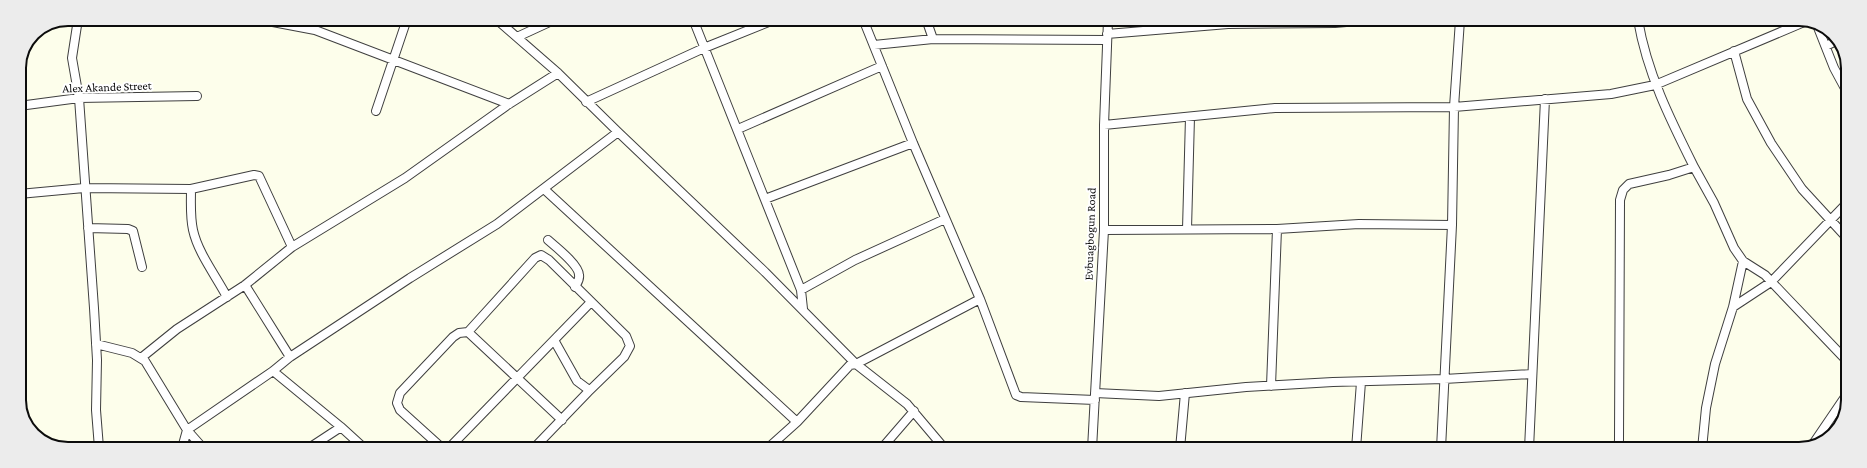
<svg xmlns="http://www.w3.org/2000/svg" width="1867" height="468" viewBox="0 0 1867 468" font-family="'Crimson Pro',serif">
<style>
.lines{fill:none;stroke-linecap:round;stroke-linejoin:round}
.street-casing{stroke:#3f3f3f;stroke-width:10}
.street{stroke:#fff;stroke-width:8}
.labels{text-anchor:middle;stroke-width:4;stroke-linejoin:round;paint-order:stroke}
.street-label{font-size:12px;fill:#0c0c0c;stroke:#fff}
.rim{fill:none;stroke:#0c0c0c;stroke-width:2}
</style>
<rect width="100%" height="100%" fill="#fdfeeb"/>
<g class="lines">
<defs>
<path id="street" d="M72 19H96
M78 19 72 58 79 98 94 308 97 360 96 410 99 448
M257 19 315 30 509 104
M496 19 558 73 618 132 765 272 856 364 980 299
M693 19 801 290 803 309
M863 19 913 143 980 299 1016 395 1021 397 1095 400
M926 19 933 39
M1817 25 1834 68 1848 94
M1107 34 1228 24 1335 23 1369 20
M517 37 556 19
M874 45 933 39 1107 40
M1826 46 1838 40
M1734 51 1747 99 1771 143 1802 189 1847 238
M586 102 704 48 776 19
M19 106 79 98 197 96
M376 111 407 19
M1104 125 1275 108 1454 107 1611 94 1655 85 1809 20
M738 129 882 66
M1694 167 1714 203 1734 248 1743 261 1765 275 1847 361
M191 189C191 203 190 216 193 230 198 253 216 276 227 297
M544 189 797 422
M19 194 84 188 191 189 254 175 259 176 292 247
M765 199 913 143
M88 228 128 229 133 231 142 267
M1187 229 1190 117
M1104 230 1277 229 1359 224 1452 225
M548 240C556 247 579 265 579 275 580 280 577 283 575 287
M245 285 290 357
M801 290 855 260 945 219
M1733 307 1771 282 1848 202
M468 332 535 258 541 255 549 260 626 336 630 346 624 357 588 392 534 448
M554 340 577 381 589 390
M96 344 132 353 145 361 187 430 203 448
M141 358 177 329 245 285 292 247 405 178 509 104 558 73
M273 371 341 427 364 448
M1271 386 1277 229
M1095 393 1159 396 1246 387 1333 382 1444 379 1532 374
M1813 444 1847 394
M182 448 187 430 273 371 290 357 410 278 497 224 618 132
M309 448 341 427
M442 448 400 410 397 403 400 393 453 337 459 333 468 332 562 420
M449 448 591 302
M768 448 797 422 850 365 856 364 907 404 945 449
M882 448 914 411
M1092 449 1104 230V125L1108 20
M1180 449 1185 393
M1356 449 1361 382
M1441 449 1452 225 1454 107 1460 20
M1529 449 1545 99
M1618 449 1619 440 1620 200 1623 190 1629 184 1669 175 1694 167C1670 119 1647 73 1638 20
M1702 449 1706 408 1715 364 1733 307 1743 261"/>
</defs>
<use href="#street" class="street-casing"/>
<use href="#street" class="street"/>
</g>
<g class="labels">
<g class="street-label">
<text transform="translate(107 87) rotate(-2)" y="4">Alex Akande Street</text>
<text transform="translate(1090 234) rotate(-88)" y="4">Evbuagbogun Road</text>
</g>
</g>
<path d="M0 0H1867V468H0ZM68 26H1799A42 42 0 0 1 1841 68V400A42 42 0 0 1 1799 442H68A42 42 0 0 1 26 400V68A42 42 0 0 1 68 26Z" fill="#ececec" fill-rule="evenodd"/>
<path class="rim" d="M68 26H1799A42 42 0 0 1 1841 68V400A42 42 0 0 1 1799 442H68A42 42 0 0 1 26 400V68A42 42 0 0 1 68 26Z"/>
</svg>
